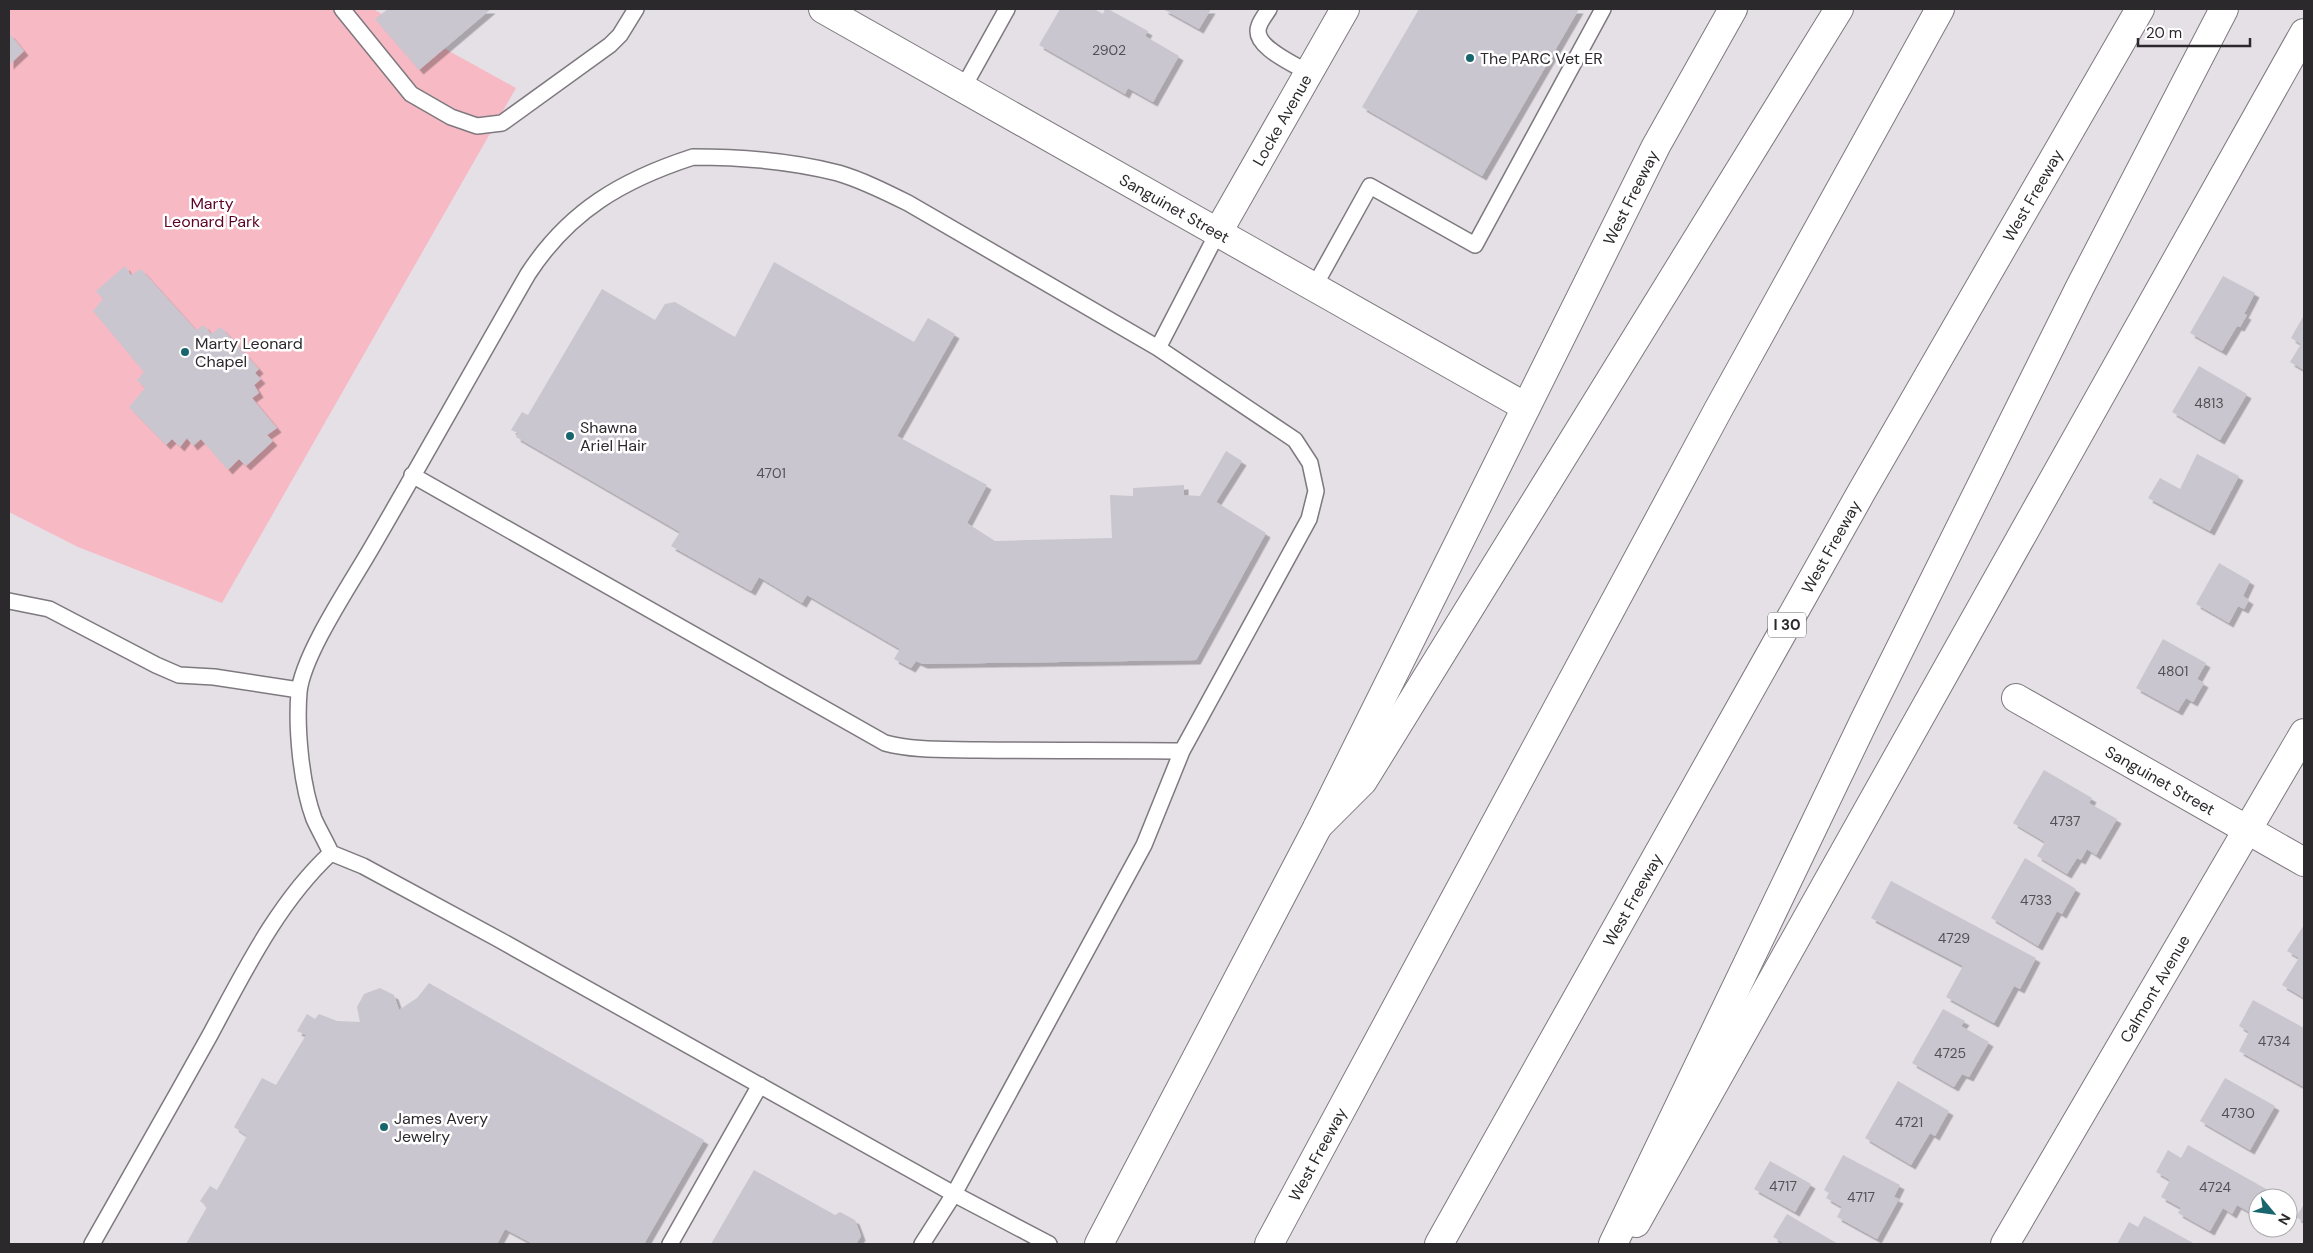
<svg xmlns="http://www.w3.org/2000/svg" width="2313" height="1253" viewBox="0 0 2313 1253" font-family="'DM Sans',sans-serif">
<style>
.green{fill:#f7bac4}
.building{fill:#c9c6cf;filter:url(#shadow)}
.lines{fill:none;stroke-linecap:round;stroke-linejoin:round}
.service-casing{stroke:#7e797f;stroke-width:18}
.minor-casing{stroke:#7e797f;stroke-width:30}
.secondary-casing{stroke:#7e797f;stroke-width:30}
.motorway-casing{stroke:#7e797f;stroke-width:30}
.service{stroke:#fff;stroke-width:15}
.minor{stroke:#fff;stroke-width:28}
.secondary{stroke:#fff;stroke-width:28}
.motorway{stroke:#fff;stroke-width:28}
.poi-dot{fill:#18656e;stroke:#fff;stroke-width:2}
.labels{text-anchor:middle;stroke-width:5;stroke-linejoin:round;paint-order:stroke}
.number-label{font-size:14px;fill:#535055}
.shield{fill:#fff;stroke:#6b696b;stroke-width:1}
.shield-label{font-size:15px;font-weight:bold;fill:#2c292c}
.poi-label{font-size:16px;fill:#2c292c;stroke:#fff;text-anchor:start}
.street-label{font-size:16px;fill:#2c292c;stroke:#fff}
.park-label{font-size:16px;fill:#5e0224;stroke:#fff}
</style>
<defs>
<filter id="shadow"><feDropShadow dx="4.5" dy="4.5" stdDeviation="0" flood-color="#0004"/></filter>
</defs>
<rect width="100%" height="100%" fill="#e5dfe6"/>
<path class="green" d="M9 9H373L516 88 222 603 78 547 9 512Z"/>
<path class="building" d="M388 9H491L419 70 375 19Z
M1060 9H1094L1103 14 1105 9H1108L1148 31 1145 36 1179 56 1153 102 1128 88 1125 94 1039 45Z
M1163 9H1211L1199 29Z
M1419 9H1579L1482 176 1362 107Z
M9 33 24 51 9 65Z
M774 262 914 342 928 318 955 334 897 436 987 485 967 523 995 541 1112 538 1110 495 1133 496V488L1184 485V495L1200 496 1226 451 1242 461 1216 502 1266 533 1196 660 923 664 916 661 911 668 894 659 900 649 807 595 802 603 759 577 751 591 671 546 680 532 516 437 518 433 511 430 522 412 528 415 602 289 655 320 665 304 675 302 735 337Z
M125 266 131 275 141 269 196 330 204 325 211 334 221 327 259 369 255 373 261 379 254 385 259 393 252 398 277 428 267 435 273 441 246 466 239 459 228 470 201 439 193 446 187 438 180 447 172 439 166 445 129 407 145 388 137 380 144 372 93 311 103 299 96 291Z
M2223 276 2255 293 2244 314 2247 315 2240 327 2237 326 2222 351 2190 333Z
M2304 315V370L2290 362 2301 344 2291 338Z
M2199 366 2247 394 2220 440 2172 412Z
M2197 454 2239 476 2210 531 2148 498 2160 478 2180 489Z
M2219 563 2250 581 2243 596 2249 600 2244 609 2238 606 2229 623 2196 604Z
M2163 639 2206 663 2197 679 2204 683 2193 702 2186 698 2178 711 2136 688Z
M2044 770 2092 798 2089 803 2117 819 2096 855 2087 849 2081 860 2077 858 2067 874 2037 856 2045 842 2013 823Z
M2025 858 2076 889 2062 914 2057 911 2038 946 1991 918Z
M1891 881 2036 958 2020 989 2014 986 1994 1023 1946 997 1963 966 1871 918Z
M2304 925V998L2282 985 2299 958 2287 951Z
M429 983 704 1140 644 1244H533L505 1229 497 1244H186L207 1207 200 1201 210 1186 217 1190 247 1136 234 1127 262 1078 276 1085 306 1035 297 1031 307 1014 315 1019 319 1014 337 1021 360 1022 357 1007 364 994 380 988 394 995 399 1010 417 998Z
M2253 1000 2304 1028V1087L2239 1051 2249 1032 2239 1026Z
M1943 1009 1965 1021 1961 1026 1989 1042 1969 1077 1962 1074 1954 1087 1912 1063Z
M2225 1078 2275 1106 2250 1150 2200 1121Z
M1898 1081 1949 1111 1935 1136 1930 1133 1911 1165 1865 1138Z
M2188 1145 2275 1194 2273 1198H2258V1217L2237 1205 2232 1214 2223 1208 2210 1231 2178 1213 2181 1208 2161 1197 2170 1180 2156 1172 2168 1150 2181 1158Z
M1843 1155 1900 1185 1894 1197 1899 1199 1877 1239 1837 1217 1842 1207 1826 1198 1829 1193 1824 1190Z
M1770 1161 1811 1184 1795 1212 1754 1189Z
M754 1170 835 1215 840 1212 855 1220 861 1236 856 1244H711Z
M2304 1204V1222L2296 1217Z
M1787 1214 1838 1244H1785L1773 1237Z
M2144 1216 2195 1244H2117L2129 1222 2138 1227Z"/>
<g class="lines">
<defs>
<path id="service" d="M342 9 411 94 451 117 477 126 502 123 610 45 620 35 636 9
M1269 9C1266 14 1261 20 1259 26 1251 46 1294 64 1309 73
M963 88 1007 9
M693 157C741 157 791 161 838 173 862 180 886 192 908 203L1158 348 1295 440 1310 463 1316 491 1309 519 1182 751 1144 845 954 1194 498 939 363 866 331 853C326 842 319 830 314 819 301 784 296 728 299 692 303 654 352 582 372 547 425 456 476 364 528 274 569 211 622 180 693 157Z
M1314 287 1370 186 1475 245 1603 9
M1158 348 1218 232
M412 475 885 743C914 751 949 749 980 750 1047 751 1115 750 1182 751
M9 601 49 609 156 665 179 675 214 677 299 690
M92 1244C131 1175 171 1105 210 1035 244 972 278 902 331 853
M670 1244 760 1085
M922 1244 954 1194 1049 1244"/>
<g id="minor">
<path id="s1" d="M823 9 1526 407"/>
<path id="s2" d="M1218 232 1345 9"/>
<path id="s3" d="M2016 698 2304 862"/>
<path id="s4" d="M2005 1244 2304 733"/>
</g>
<g id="secondary">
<path d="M1636 1223 2304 33"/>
<path id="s5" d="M1099 1244 1318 826 1656 146 1733 9"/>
</g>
<g id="motorway">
<path d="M1318 826 1363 781 1839 9"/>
<path id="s6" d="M1269 1244 1718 410 1940 9"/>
<path id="s7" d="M1439 1244 1862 491 2140 9"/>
<path d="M1613 1244 1865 719 2080 287 2224 9"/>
</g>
</defs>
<use href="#service" class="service-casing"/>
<use href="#minor" class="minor-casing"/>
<use href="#secondary" class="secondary-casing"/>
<use href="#motorway" class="motorway-casing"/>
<use href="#service" class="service"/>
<use href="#minor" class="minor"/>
<use href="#secondary" class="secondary"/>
<use href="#motorway" class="motorway"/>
</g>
<g class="poi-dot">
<circle cx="1470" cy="58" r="5"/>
<circle cx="185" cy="352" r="5"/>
<circle cx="570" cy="436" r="5"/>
<circle cx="384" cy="1127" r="5"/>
</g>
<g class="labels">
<g class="number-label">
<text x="1109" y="55">2902</text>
<text x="2209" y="408">4813</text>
<text x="771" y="478">4701</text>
<text x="2173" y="676">4801</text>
<text x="2065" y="826">4737</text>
<text x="2036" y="905">4733</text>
<text x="1954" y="943">4729</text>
<text x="2274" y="1046">4734</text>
<text x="1950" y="1058">4725</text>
<text x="2238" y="1118">4730</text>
<text x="1909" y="1127">4721</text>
<text x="1783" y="1191">4717</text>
<text x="2215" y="1192">4724</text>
<text x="1861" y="1202">4717</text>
</g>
<rect class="shield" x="1768" y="612.5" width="38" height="25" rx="4"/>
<g class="shield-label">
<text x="1787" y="630">I 30</text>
</g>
<g class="poi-label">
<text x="1480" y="64">The PARC Vet ER</text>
<text x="195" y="349">Marty Leonard<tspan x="195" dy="18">Chapel</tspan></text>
<text x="580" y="433">Shawna<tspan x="580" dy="18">Ariel Hair</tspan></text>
<text x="394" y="1124">James Avery<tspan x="394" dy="18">Jewelry</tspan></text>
</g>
<g class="street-label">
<text dy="6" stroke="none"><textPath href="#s2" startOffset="129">Locke Avenue</textPath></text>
<text dy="6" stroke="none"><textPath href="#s7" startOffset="1205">West Freeway</textPath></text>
<text dy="6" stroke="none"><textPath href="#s5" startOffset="1174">West Freeway</textPath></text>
<text dy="6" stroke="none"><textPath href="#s1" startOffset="404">Sanguinet Street</textPath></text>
<text dy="6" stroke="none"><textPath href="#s7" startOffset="800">West Freeway</textPath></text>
<text dy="6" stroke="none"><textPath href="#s3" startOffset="166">Sanguinet Street</textPath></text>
<text dy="6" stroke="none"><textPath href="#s7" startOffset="395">West Freeway</textPath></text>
<text dy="6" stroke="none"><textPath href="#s4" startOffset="296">Calmont Avenue</textPath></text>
<text dy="6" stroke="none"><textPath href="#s6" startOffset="102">West Freeway</textPath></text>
</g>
<g class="park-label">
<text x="212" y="209">Marty<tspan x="212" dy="18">Leonard Park</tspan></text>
</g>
</g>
<rect width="2313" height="1253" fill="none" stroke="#2c292c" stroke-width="20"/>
<g transform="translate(2273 1213) rotate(119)"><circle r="24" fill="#ffffff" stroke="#aba9ab"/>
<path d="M0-4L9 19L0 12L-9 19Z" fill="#18656e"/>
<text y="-8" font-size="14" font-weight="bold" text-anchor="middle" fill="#2c292c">N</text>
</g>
<path d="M2138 38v8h112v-8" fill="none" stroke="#2c292c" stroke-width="2.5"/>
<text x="2146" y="38" font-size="15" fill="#2c292c" stroke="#ffffff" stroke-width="4" paint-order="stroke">20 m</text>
</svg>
